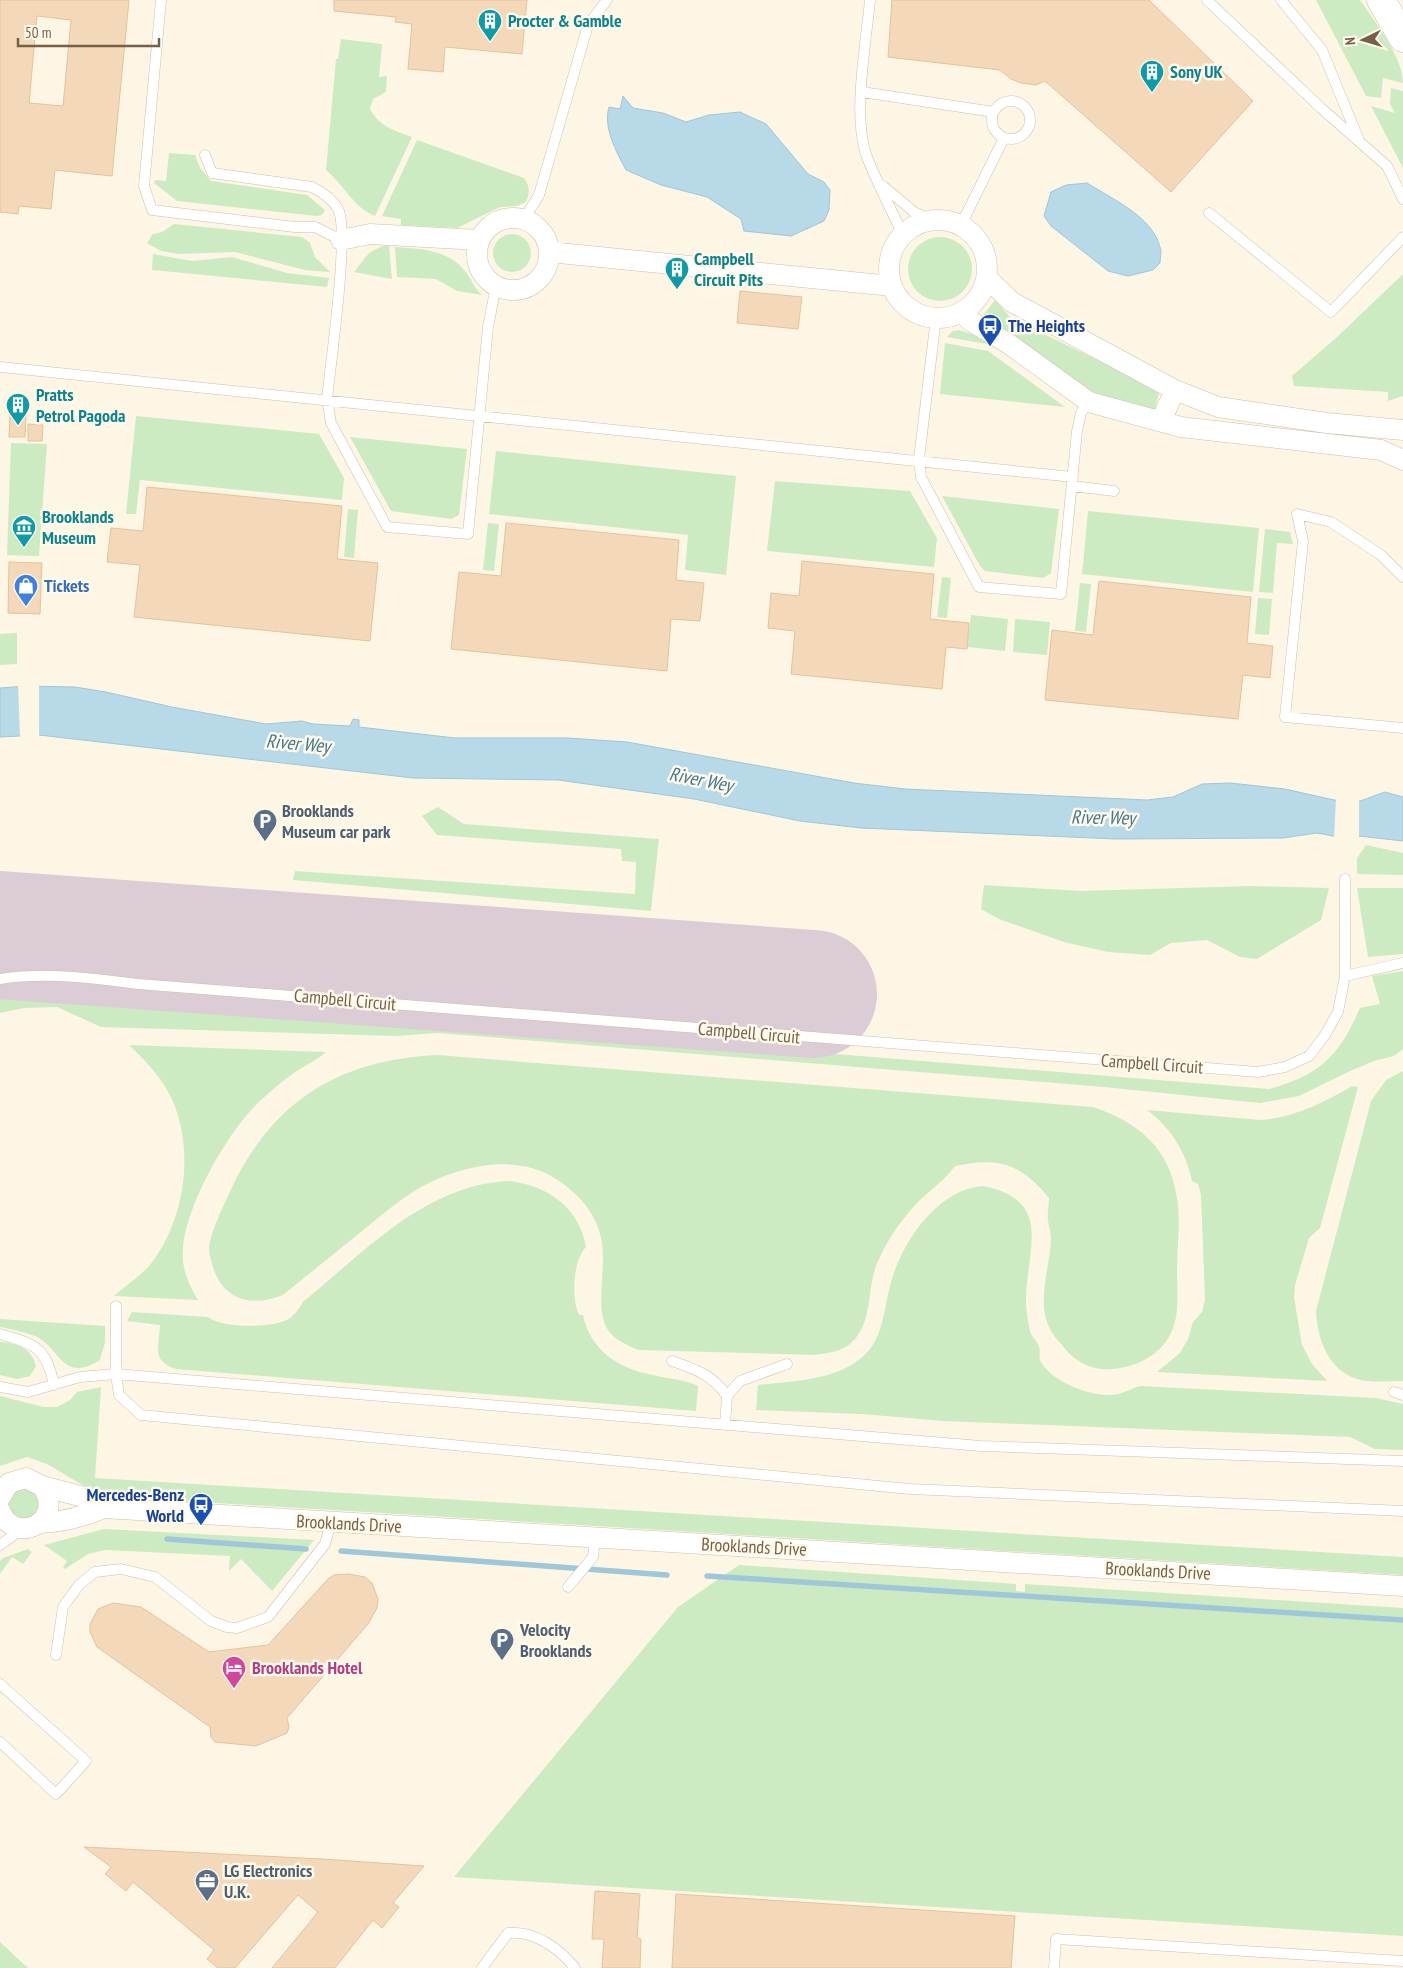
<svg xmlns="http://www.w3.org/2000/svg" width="1403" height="1968" viewBox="0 0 1403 1968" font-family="'PT Sans Narrow',sans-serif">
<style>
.green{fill:#cdebc2}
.water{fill:#b8d9e7;stroke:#9ec7d9}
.pier{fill:#fdf6e4}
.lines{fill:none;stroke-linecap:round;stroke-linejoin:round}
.stream{stroke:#9ec7d9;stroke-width:5.5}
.runway{stroke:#dcccd5;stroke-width:128}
.building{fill:#f3d9ba;stroke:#e6c29a;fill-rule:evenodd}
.lane-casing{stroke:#cebfaa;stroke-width:11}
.street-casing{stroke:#cebfaa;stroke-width:21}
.secondary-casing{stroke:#d2c0a7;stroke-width:29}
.lane{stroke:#fff;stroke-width:10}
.street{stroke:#fff;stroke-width:20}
.secondary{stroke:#fff;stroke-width:28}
.labels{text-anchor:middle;stroke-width:5;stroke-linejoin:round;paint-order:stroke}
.culture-label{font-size:18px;font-weight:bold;fill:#0d838f;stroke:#fffaea;text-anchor:start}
.transit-label{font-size:18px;font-weight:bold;fill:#164399;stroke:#fffaea;text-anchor:start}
.shop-label{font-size:18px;font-weight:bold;fill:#366cbe;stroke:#fffaea;text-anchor:start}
.service-label{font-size:18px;font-weight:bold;fill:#4e5e75;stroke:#fffaea;text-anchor:start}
.street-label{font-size:18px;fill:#765f49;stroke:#fffaea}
.hotel-label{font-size:18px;font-weight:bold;fill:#b23c85;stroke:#fffaea;text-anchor:start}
.water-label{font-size:19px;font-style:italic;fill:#447991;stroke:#fffaea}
</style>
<rect width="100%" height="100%" fill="#fdf6e4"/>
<path class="green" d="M1316 0H1360C1375 22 1403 57 1403 83L1383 78 1381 98 1366 96Z
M341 39 382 44 379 77 387 76 386 92 373 99 370 109C380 127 393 130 412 137L375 216C354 208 344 185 326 170L336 59H338Z
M1391 88 1403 91V168L1371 106 1395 113 1390 104Z
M417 140 524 178C530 187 530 192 526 202L517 206 500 207 457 228 401 225V219L382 216Z
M169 153 195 155 200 168 211 181 307 195 325 210 322 215 317 216 177 201 154 183 155 180 166 181Z
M174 224 302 237 310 243 315 257 330 272 305 270 235 252 179 254 161 251 147 243 153 234 162 232Z
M493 253a19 19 0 1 1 38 0a19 19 0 1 1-38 0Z
M908 269a32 32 0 1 1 64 0a32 32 0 1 1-64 0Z
M382 246H389L392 279 354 272 369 253Z
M395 247C419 249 447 249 464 270 471 278 474 288 482 295L457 291 436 279 397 277Z
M153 254 192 261 232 257 287 273 329 278 327 287 152 270Z
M1403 274V396L1388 401V392L1294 386 1292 376 1337 337Z
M995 300 1011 318 1112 367 1159 393 1154 414C1136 407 1113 403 1096 394 1056 372 1024 337 982 317Z
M959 330 980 337 992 345 947 337 953 331Z
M945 343 988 351 1065 407 940 394Z
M136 416 319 434 344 478 342 500 140 480 136 514H126Z
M350 437 467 449 459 515 451 519 391 511Z
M11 443 47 444 39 556 7 555Z
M496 451 736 476 726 575 685 570 688 535 489 514Z
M775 481 910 491 937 538 934 567 767 551Z
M942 496 1059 509 1051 573 1043 578 985 571 980 566Z
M348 509 358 510 354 558 344 557Z
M1088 511 1259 528 1253 592 1082 574Z
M488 523 499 524 494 571 483 570Z
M1265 529 1290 532 1293 544 1277 543 1273 593 1259 592Z
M942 577 951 578 947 618 937 617Z
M1080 583 1091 584 1086 632 1075 631Z
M1258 598 1272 599 1269 635 1255 634Z
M971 615 1008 619 1005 651 967 647Z
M1015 619 1050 622 1047 655 1013 652Z
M17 633V664L0 665V634Z
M438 807 464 824 659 839 651 911 293 880 295 871 635 894 636 862 622 861 621 849 437 835 422 816Z
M1366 845 1403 853V875L1357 874V858Z
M984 885 1080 891 1251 886 1329 888 1321 920 1257 959 1240 957 1207 940 1171 943 1150 955 1108 952 1064 942 999 919 981 909Z
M1357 888H1403V954L1368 957Z
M1403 971V1049L1394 1056 1374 1061 1348 1072 1299 1096 1260 1103 1104 1087 438 1033 395 1036 101 1027 57 1007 24 1008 0 1013V998L56 991 1269 1089C1320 1075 1339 1056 1360 1008L1380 1004 1372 976Z
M129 1045 326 1052C316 1061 305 1065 294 1073 281 1082 267 1094 256 1105 226 1135 185 1207 183 1250 181 1268 189 1285 198 1300L114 1296C125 1286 139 1277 149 1266 187 1220 197 1140 166 1088 156 1072 143 1058 129 1045Z
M437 1055 1093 1107C1138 1122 1170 1148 1177 1198 1181 1221 1177 1247 1177 1270 1177 1293 1181 1319 1167 1340 1155 1358 1134 1367 1113 1369 1095 1371 1078 1364 1066 1350 1061 1343 1053 1336 1050 1329 1036 1301 1050 1268 1051 1239 1051 1233 1049 1227 1048 1221 1047 1213 1049 1206 1049 1198 1020 1163 999 1157 955 1166 945 1180 930 1190 917 1203 902 1219 888 1239 879 1259 866 1285 874 1316 855 1339 844 1352 829 1353 813 1355L639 1350C629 1346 614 1340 608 1330 593 1307 609 1264 600 1234 594 1210 576 1192 556 1179 521 1155 470 1164 433 1181 407 1193 384 1213 362 1231 336 1252 309 1274 283 1295 251 1308 222 1300 212 1264 211 1260 209 1254 209 1250 209 1236 222 1209 228 1196 269 1103 336 1060 437 1055Z
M1403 1071V1381C1388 1381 1371 1383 1357 1379 1328 1370 1317 1338 1316 1311L1371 1101 1386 1080Z
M1352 1086 1358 1087 1320 1228 1309 1238 1295 1285 1294 1297 1302 1345 1312 1364 1327 1381 1157 1372 1180 1353 1188 1339 1193 1322 1202 1312 1205 1300 1201 1195 1198 1184 1192 1181C1186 1152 1171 1128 1147 1110L1260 1120C1293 1118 1323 1103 1352 1086Z
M509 1181C547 1185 580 1208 586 1247 573 1261 571 1297 579 1315H583C590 1350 619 1369 653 1375 668 1379 684 1379 698 1386L696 1411 176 1369C151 1361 159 1347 160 1325L127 1321 132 1312 208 1317C222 1328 267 1328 284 1321 293 1318 298 1310 303 1302 363 1253 426 1184 509 1181Z
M983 1186C1055 1200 1026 1251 1026 1300 1026 1309 1028 1325 1031 1334 1033 1338 1038 1342 1039 1347 1041 1352 1038 1358 1041 1362 1053 1383 1095 1399 1118 1394 1126 1392 1133 1388 1140 1386L1376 1398 1403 1404V1450L1375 1449 1350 1437 943 1421 862 1414 756 1410 758 1385C792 1381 832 1381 860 1359 884 1340 883 1312 890 1286 901 1243 936 1190 983 1186Z
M0 1319 105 1326V1342L100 1360C62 1384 61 1348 35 1336 24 1332 11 1329 0 1327Z
M0 1342C17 1343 32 1348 36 1366L30 1376 17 1379 0 1375Z
M101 1387 95 1478 1403 1557V1575L101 1496 47 1464 27 1457 0 1466V1396L44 1407H57L70 1400 77 1392Z
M32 1487 42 1508 27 1521 10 1514 7 1500 14 1489Z
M104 1529 314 1540 272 1591 241 1559 229 1571 230 1556 105 1550 88 1554 65 1569 63 1567 67 1561 44 1545Z
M28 1549 32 1552 23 1564 12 1557 0 1574V1561L3 1558Z
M739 1565 1016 1584V1591L1025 1592V1584L1403 1608V1936L454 1877 678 1607Z
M0 1942 28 1968H0Z"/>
<path class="water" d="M623 96 633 108 663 113 686 122 709 115 740 112 766 124 808 174 824 182 830 190 829 210 824 221 791 236 744 231 741 219 707 197 661 185 626 170C616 151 603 128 609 107L620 109Z
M1087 183C1112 199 1152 216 1160 247 1162 252 1160 258 1160 263L1153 270 1128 276 1108 271 1051 226 1044 216 1051 192 1066 185Z
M27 686 75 687 106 692 172 707 266 724 302 721 313 724 350 726 353 719 359 720V727L455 738H568L627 742 854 783 905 789 1147 800 1173 797 1202 784 1230 783 1285 789 1334 800 1360 801 1385 792 1403 797V841L1359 836H1333L1317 833 1283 838 1116 839 861 828 800 821 694 799 558 780 413 778 39 735 0 737V688Z"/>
<path class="pier" d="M18 684H39V737H20Z
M1336 798 1359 799V838L1334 839Z"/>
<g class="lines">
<path class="stream" d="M167 1539 306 1549
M341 1551 667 1575
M707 1576 1403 1620"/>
<path class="runway" d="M0 935 813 994"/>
</g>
<path class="building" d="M0 0H129L112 176 55 170 51 209 19 206 18 214 0 212ZM37 16 71 20 63 106 29 103Z
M334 0H527L522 54 445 47 443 72 408 69 412 24 395 22 396 17 334 11Z
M892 0H1149L1253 101 1171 192 1045 81 1036 85 1021 83 1011 79 1000 70 888 57Z
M740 291 802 297 798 329 737 323Z
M10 414 26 415 25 437H9Z
M28 424 43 425 42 441H28Z
M147 487 342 506 337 559 378 563 370 641 134 617 140 565 107 562 111 528 143 531Z
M506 523 679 540 676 580 704 583 700 621 671 619 667 671 451 649 459 572 501 576Z
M802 561 934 574 930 619 969 623 967 649 946 647 942 689 791 674 795 631 768 628 771 593 799 596Z
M9 562 42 563 40 614 8 613Z
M1099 581 1251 597 1247 643 1273 646 1270 678 1243 675 1238 719 1045 700 1052 630 1093 635Z
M349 1574 365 1577 372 1583 378 1599 377 1608 368 1624 287 1718 289 1727 287 1733 256 1746 215 1742 211 1737 210 1727 97 1647 90 1632V1624L98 1609 113 1603 141 1607 209 1652 268 1645 328 1579 334 1575Z
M84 1847 322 1859 424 1866 393 1903 399 1907 382 1928 373 1920 335 1968H272L318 1912 298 1895 235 1968H218L207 1959 214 1950 133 1882 126 1891 105 1874 111 1867Z
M595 1891 640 1894 637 1938 641 1939 640 1968H602L604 1939H592Z
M676 1894 1015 1916 1011 1968H672Z"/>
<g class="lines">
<defs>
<path id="lane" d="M161 0 144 186 152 210 295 227H315L341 240
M870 0C866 44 852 117 867 157 877 183 891 209 903 235
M1207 0 1321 108 1387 166 1403 199
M1281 0 1322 50 1358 138
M862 92 994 112
M992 120a19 19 0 1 1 38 0a19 19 0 1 1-38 0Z
M205 155 212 173 312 187C322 192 332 198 338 209 350 231 330 367 327 399L331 423 387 527 468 534 488 327 496 286
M883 186 914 212 930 220
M1209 213 1331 312 1403 237
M524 219 539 195 588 25 607 0
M961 225 1004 138
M936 318 919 459 921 477 979 587 1061 594 1077 431 1081 413 1089 402
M0 367 1073 477
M1072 486 1114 491
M1403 577 1381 555 1331 522 1297 514 1303 541 1285 717 1403 728
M1345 976 1403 963
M0 979C46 972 92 978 138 984L1258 1072 1285 1067 1309 1056 1325 1035 1338 1012 1345 976V879
M116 1306V1374L119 1395 141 1415 910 1489 1403 1511
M0 1334C36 1344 46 1348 54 1385
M672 1361C695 1369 713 1375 727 1396L725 1425
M0 1387 28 1392 80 1377 116 1374 981 1446 1403 1461
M1394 1392 1403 1395
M727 1396 740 1381 787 1364
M0 1545 22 1529
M568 1587 593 1557 595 1538
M56 1655 63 1607 79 1585 95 1572 121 1569 155 1577 211 1621 227 1627 237 1628 268 1617 325 1544 331 1523
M0 1684 86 1761 56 1794 0 1742
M482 1968 508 1933C534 1930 560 1949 575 1968
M1054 1968 1056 1939 1403 1961"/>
<path id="street" d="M477 254a36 36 0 1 1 72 0a36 36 0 1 1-72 0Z
M889 269a49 49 0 1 1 98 0a49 49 0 1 1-98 0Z
M341 240 370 234 479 240
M549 252 892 286
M987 278 1012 302 1175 390 1218 407 1327 423 1403 430
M961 312 972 322 1009 344 1089 402 1181 427 1381 450 1403 460
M1161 421 1175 390
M42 1486 91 1499 104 1508
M0 1498 9 1483 26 1478 42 1486C67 1522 13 1547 0 1510
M40 1523C63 1522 83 1517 104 1508L1403 1586"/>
<path id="secondary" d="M1381 0 1403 38"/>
</defs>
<use href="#lane" class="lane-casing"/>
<use href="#street" class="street-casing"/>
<use href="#secondary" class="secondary-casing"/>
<use href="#lane" class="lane"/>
<use href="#street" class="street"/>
<use href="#secondary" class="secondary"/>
</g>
<defs>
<symbol id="building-pin" viewBox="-11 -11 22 30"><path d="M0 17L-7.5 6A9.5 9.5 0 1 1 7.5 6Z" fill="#0f9aa8" stroke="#fffaea"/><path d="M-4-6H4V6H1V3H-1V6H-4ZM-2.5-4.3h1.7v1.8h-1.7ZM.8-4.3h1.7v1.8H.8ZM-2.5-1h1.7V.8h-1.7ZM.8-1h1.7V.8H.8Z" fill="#fff"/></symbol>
<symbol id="bus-pin" viewBox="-11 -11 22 30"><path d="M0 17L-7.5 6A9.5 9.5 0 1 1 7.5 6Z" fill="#1a4fb4" stroke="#fffaea"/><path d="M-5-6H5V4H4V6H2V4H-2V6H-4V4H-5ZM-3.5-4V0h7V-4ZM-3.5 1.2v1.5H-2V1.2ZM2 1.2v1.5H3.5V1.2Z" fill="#fff"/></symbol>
<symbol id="museum-pin" viewBox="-11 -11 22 30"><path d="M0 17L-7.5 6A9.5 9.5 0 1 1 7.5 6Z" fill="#0f9aa8" stroke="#fffaea"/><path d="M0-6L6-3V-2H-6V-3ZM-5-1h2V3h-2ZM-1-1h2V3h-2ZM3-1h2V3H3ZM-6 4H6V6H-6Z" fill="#fff"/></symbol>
<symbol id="shop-pin" viewBox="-11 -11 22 30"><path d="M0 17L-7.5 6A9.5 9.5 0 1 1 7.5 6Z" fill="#3f7fe0" stroke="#fffaea"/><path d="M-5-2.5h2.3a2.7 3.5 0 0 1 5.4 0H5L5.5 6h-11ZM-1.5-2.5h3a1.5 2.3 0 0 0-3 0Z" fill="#fff"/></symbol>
<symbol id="parking-pin" viewBox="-11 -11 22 30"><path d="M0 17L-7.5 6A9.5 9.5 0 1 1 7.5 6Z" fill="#5c6f8a" stroke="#fffaea"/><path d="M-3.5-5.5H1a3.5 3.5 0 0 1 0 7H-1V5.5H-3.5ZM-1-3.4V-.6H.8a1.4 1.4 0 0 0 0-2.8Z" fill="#fff"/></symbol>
<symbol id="hotel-pin" viewBox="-11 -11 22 30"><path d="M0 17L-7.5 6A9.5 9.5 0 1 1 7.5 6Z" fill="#d1479c" stroke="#fffaea"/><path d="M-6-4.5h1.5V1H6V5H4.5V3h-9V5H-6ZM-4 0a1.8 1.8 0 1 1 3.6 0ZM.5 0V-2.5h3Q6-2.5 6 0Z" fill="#fff"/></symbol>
<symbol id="office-pin" viewBox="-11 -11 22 30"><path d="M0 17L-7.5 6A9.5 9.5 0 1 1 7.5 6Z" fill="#5c6f8a" stroke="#fffaea"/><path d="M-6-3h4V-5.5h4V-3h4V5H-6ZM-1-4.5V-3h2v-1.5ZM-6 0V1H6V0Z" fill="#fff"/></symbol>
</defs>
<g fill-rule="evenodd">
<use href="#building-pin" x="476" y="7" width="28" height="38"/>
<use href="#building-pin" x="1138" y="58" width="28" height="38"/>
<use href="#building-pin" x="663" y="255" width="28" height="38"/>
<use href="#bus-pin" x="976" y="312" width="28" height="38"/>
<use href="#building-pin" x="4" y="391" width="28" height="38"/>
<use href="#museum-pin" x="10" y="513" width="28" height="38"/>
<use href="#shop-pin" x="12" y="572" width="28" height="38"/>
<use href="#parking-pin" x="251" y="807" width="28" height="38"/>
<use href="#bus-pin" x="187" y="1491" width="28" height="38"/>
<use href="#parking-pin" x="488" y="1626" width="28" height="38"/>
<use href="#hotel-pin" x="220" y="1654" width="28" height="38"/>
<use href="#office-pin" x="193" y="1867" width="28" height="38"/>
</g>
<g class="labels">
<g class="culture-label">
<text x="508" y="27">Procter &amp; Gamble</text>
<text x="1170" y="78">Sony UK</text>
<text x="694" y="265">Campbell<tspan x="694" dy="21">Circuit Pits</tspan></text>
<text x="36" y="401">Pratts<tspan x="36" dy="21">Petrol Pagoda</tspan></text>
<text x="42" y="523">Brooklands<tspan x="42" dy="21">Museum</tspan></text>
</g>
<g class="transit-label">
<text x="1008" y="332">The Heights</text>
<text x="184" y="1501" text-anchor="end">Mercedes-Benz<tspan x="184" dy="21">World</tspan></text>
</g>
<g class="shop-label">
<text x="44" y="592">Tickets</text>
</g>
<g class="service-label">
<text x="282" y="817">Brooklands<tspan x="282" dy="21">Museum car park</tspan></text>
<text x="520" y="1636">Velocity<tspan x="520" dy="21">Brooklands</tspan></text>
<text x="224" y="1877">LG Electronics<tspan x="224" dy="21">U.K.</tspan></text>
</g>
<g class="street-label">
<text transform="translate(345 1000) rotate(5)" y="6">Campbell Circuit</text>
<text transform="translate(749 1033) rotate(5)" y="6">Campbell Circuit</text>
<text transform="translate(1152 1064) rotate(4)" y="6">Campbell Circuit</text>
<text transform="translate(349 1524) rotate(3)" y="6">Brooklands Drive</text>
<text transform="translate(754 1547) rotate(3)" y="6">Brooklands Drive</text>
<text transform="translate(1158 1571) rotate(3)" y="6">Brooklands Drive</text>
</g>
<g class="hotel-label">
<text x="252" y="1674">Brooklands Hotel</text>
</g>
<g class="water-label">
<text transform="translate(298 743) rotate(5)" y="7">River Wey</text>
<text transform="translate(701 779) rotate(11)" y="7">River Wey</text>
<text transform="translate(1103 817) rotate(1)" y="7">River Wey</text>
</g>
</g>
<g transform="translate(1363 40) rotate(265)" stroke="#fffaea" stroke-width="4" paint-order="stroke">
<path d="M0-4L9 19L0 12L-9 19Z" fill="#765f49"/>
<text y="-8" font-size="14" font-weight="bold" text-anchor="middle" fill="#765f49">N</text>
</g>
<path d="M18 38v8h141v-8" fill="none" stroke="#765f49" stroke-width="2.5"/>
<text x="25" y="38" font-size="15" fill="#765f49" stroke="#fffaea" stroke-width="4" paint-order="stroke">50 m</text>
</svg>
